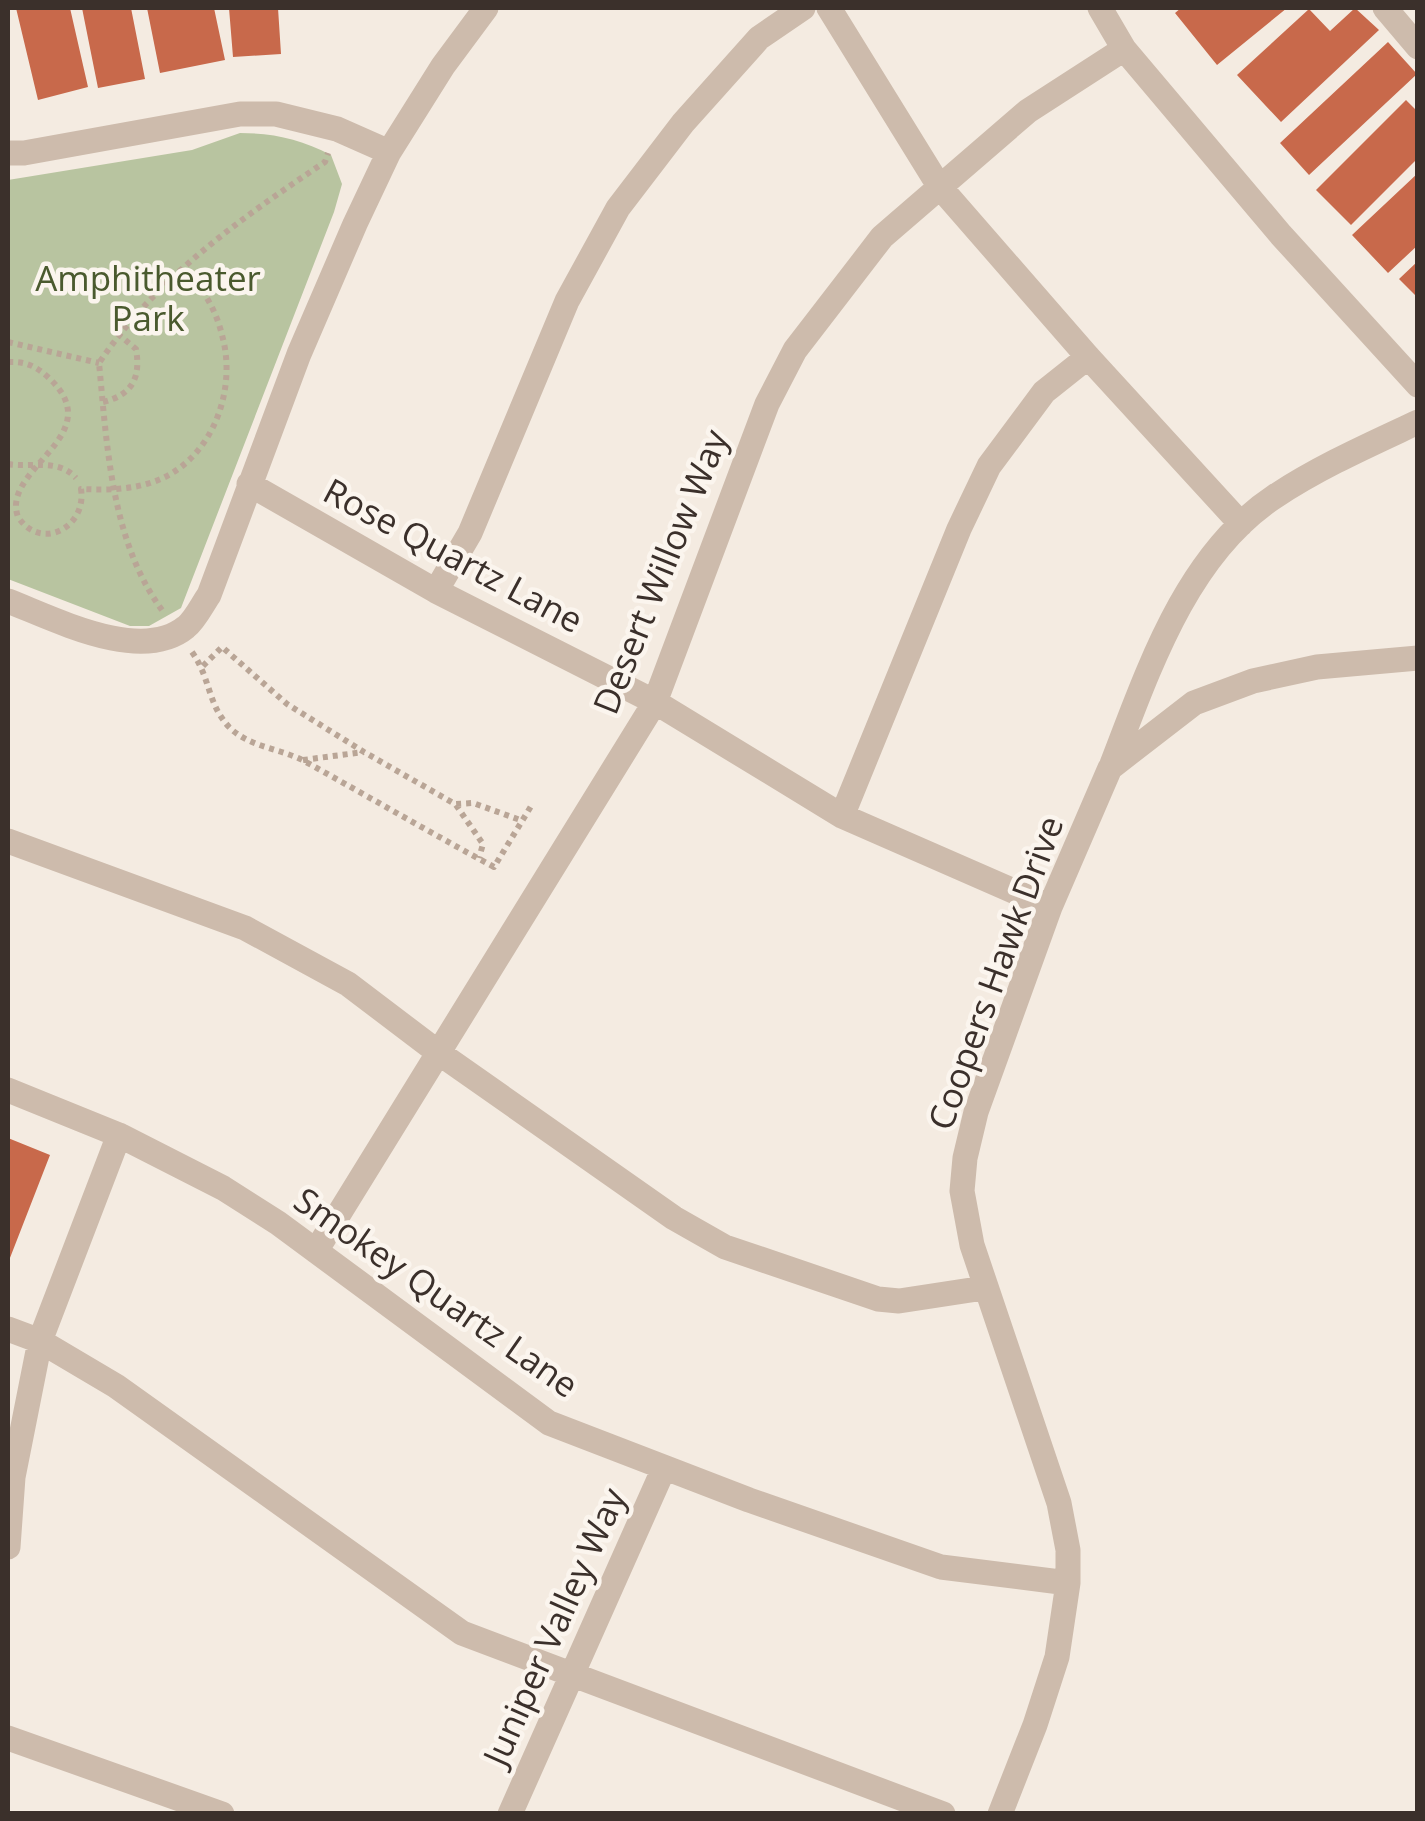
<svg xmlns="http://www.w3.org/2000/svg" width="1425" height="1821" viewBox="0 0 1425 1821" font-family="'Open Sans',sans-serif">
<style>
.green{fill:#b8c4a0}
.building{fill:#c8694b}
.lines{fill:none;stroke-linecap:round;stroke-linejoin:round}
.path{stroke:#b9a596;stroke-width:6;stroke-dasharray:5 5;stroke-linecap:butt}
.minor{stroke:#cdbbac;stroke-width:25}
.labels{text-anchor:middle;stroke-width:9;stroke-linejoin:round;paint-order:stroke}
.park-label{font-size:35px;fill:#4a5a2e;stroke:#fbf5ee}
.street-label{font-size:35px;fill:#3b302b;stroke:#fbf5ee}
</style>
<rect width="100%" height="100%" fill="#f4ebe1"/>
<path class="green" d="M240 133C273 133 301 139 331 155L342 184 334 212 181 608 149 626H130L8 579V180L192 150Z"/>
<path class="building" d="M16 8H70L88 87 38 100Z
M82 8H131L145 79 98 88Z
M147 8H214L225 60 160 73Z
M229 8H278L281 54 233 57Z
M1181 8H1287L1217 65 1175 13Z
M1355 8 1379 30 1281 122 1237 75 1309 9 1330 31Z
M1388 42 1417 74 1309 175 1280 143Z
M1406 100 1418 112V158L1351 225 1316 190Z
M1418 173V245L1388 273 1352 235Z
M1418 261V298L1399 279Z
M8 1138 50 1155 8 1263Z"/>
<g class="lines">
<path class="path" d="M8 342 99 363
M8 362C25 361 36 366 49 378 111 436 0 468 18 517 41 552 87 527 81 489 105 490 127 490 150 483 209 465 237 395 223 339 217 312 203 284 179 269
M103 402C132 395 141 378 136 349L118 334
M8 464C31 468 58 458 76 478
M162 610C111 541 107 445 99 363 157 277 240 219 325 162L328 153
M192 652C211 679 207 703 229 727 250 748 281 748 306 762 369 797 431 833 494 867L533 803
M203 666 222 647 287 704 364 752 455 804 473 803 523 821
M303 760 364 752
M456 805 483 844 479 858"/>
<path class="minor" d="M829 8 939 186 1088 357 1241 524
M1100 8 1124 49 1281 235 1418 385
M1385 8 1418 47
M8 153H24L240 114H276L337 129 389 152
M249 484 436 591 655 702 842 816 1050 907
M436 591 470 533 567 301 618 208 683 123 759 38 803 8
M8 601C55 619 141 664 186 627 195 620 202 605 209 595L299 354 355 224 389 152 443 66 486 8
M1112 764C1148 671 1186 555 1274 497 1319 467 1369 445 1418 422
M842 816 959 529 989 466 1044 392 1088 357
M8 841 245 928 348 984 439 1053 674 1218 725 1247 878 1299 899 1301 984 1288
M8 1090 119 1135 223 1188 278 1223 549 1423 749 1500 941 1567 1068 1583
M316 1251 655 702 767 404 795 350 882 237 1028 111 1124 49
M8 1329 40 1341 116 1386 462 1633 943 1814
M8 1547 13 1477 40 1341 119 1135
M8 1738 222 1814
M510 1814 664 1468
M1000 1814 1035 1725 1057 1657 1068 1583V1550L1059 1503 972 1245 962 1191 965 1158 976 1112 1050 907 1110 768 1194 703 1253 681 1317 667 1418 658"/>
</g>
<g class="labels">
<g class="park-label">
<text x="148" y="291">Amphitheater<tspan x="148" dy="40">Park</tspan></text>
</g>
<g class="street-label">
<text transform="translate(453 556) rotate(28)" y="12">Rose Quartz Lane</text>
<text transform="translate(661 572) rotate(-68)" y="12">Desert Willow Way</text>
<text transform="translate(996 973) rotate(-70)" y="12">Coopers Hawk Drive</text>
<text transform="translate(436 1293) rotate(35)" y="12">Smokey Quartz Lane</text>
<text transform="translate(555 1627) rotate(-66)" y="12">Juniper Valley Way</text>
</g>
</g>
<rect width="1425" height="1821" fill="none" stroke="#3b302b" stroke-width="20"/>
</svg>
